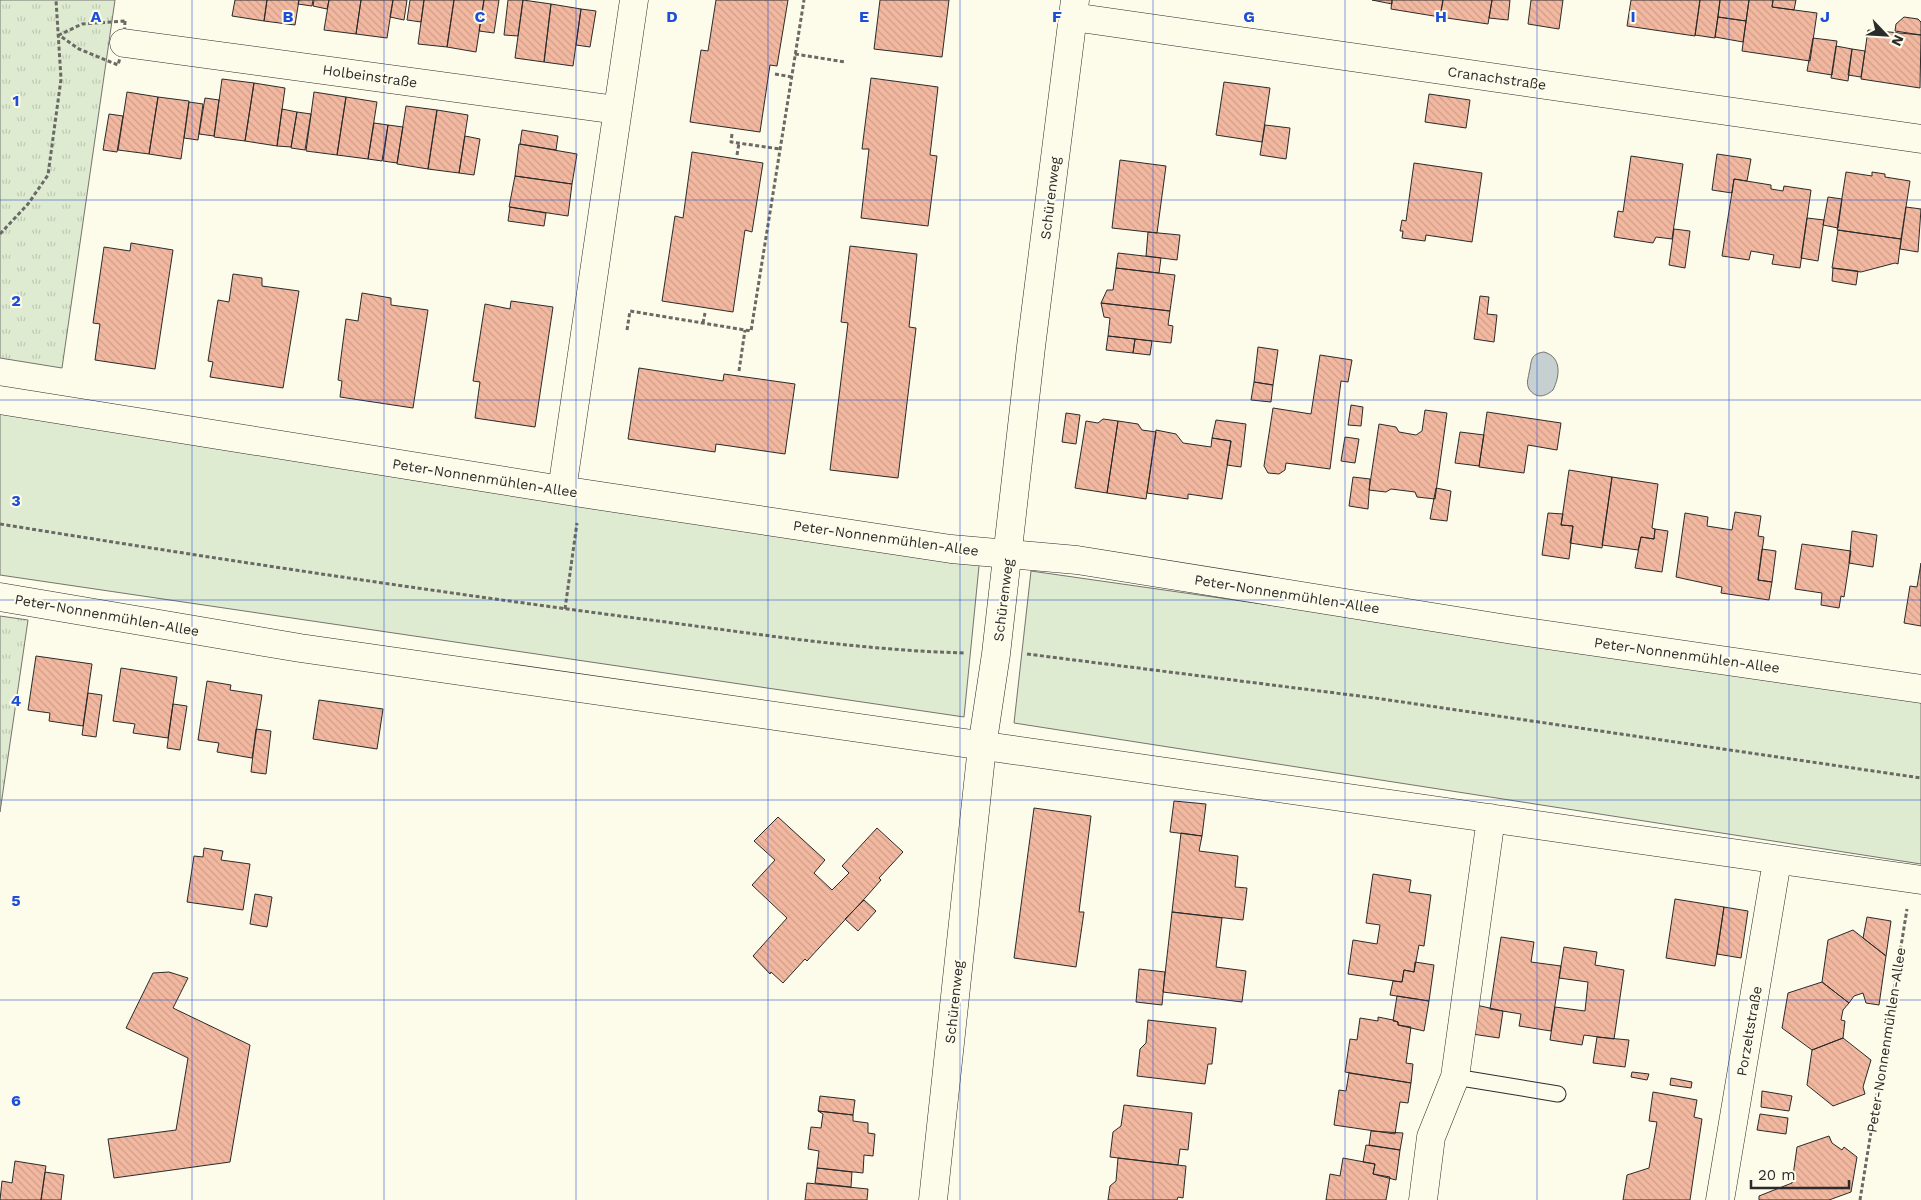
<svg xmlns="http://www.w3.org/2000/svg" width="1921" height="1200" viewBox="0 0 1921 1200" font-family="'Work Sans',sans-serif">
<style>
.green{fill:#deebd1;stroke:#74746e}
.park{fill:url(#park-tufts);stroke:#74746e}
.water{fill:#c7d0d0;stroke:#74746e}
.building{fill:url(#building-back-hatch);stroke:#2b2b2b}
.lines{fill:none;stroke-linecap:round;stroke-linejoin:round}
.service-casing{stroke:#2b2b2b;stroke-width:17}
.minor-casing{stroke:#2b2b2b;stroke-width:29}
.secondary-casing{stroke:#2b2b2b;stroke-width:29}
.path{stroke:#6a6964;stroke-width:3;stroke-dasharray:4 2.5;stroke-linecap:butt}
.service{stroke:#fdfbea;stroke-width:15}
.minor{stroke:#fdfbea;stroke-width:28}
.secondary{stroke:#fdfbea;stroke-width:28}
.grid{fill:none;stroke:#1d4ed8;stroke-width:1;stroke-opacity:0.55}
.labels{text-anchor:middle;stroke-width:4;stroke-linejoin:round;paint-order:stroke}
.street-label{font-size:14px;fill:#2b2b2b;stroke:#fdfbea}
.grid-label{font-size:16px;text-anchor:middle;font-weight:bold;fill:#1d4ed8;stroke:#fdfbea;stroke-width:4;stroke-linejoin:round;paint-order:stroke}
</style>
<defs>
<pattern id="park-tufts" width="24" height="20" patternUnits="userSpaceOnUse" patternTransform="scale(1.25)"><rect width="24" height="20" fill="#deebd1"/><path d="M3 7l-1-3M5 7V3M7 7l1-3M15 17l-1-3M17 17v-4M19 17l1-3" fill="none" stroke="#bfcab4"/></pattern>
<pattern id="building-back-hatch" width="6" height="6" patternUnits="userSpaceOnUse" patternTransform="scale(1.25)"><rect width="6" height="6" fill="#f2b8a0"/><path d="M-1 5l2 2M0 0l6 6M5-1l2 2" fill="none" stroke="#d09e8a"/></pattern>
</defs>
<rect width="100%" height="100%" fill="#fdfbea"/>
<path class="green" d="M0 412 980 556 964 717 0 575Z
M1031 571 1921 698V864L1014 723Z"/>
<path class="park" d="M0 0H115L62 368 0 358Z
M0 616 28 620 0 812Z"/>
<path class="water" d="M1544 352C1562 357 1560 376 1553 390 1545 397 1536 399 1529 389 1526 382 1528 380 1529 373 1532 362 1529 354 1544 352Z"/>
<path class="building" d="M235 0H267L264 21 232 16Z
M267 0H299L295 25 264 21Z
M299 0H313L312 6 298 4Z
M314 0H329L327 9 313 6Z
M329 0H361L356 34 324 30Z
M361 0H393L387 38 356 34Z
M393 0H407L404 20 390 17Z
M410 0H424L421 22 407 20Z
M424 0H454L447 47 418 44Z
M454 0H484L476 52 447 47Z
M484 0H499L494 33 479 31Z
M508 0H523L518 36 504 35Z
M523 0 551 4 544 62 515 58Z
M716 0H788L777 66 770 65 760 132 690 122 701 50 708 51Z
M880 0H949L942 57 874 49Z
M1372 0H1392V4Z
M1392 0H1443L1440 17 1391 9Z
M1443 0H1492L1488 24 1440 17Z
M1492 0H1510L1508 20 1489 18Z
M1531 0H1563L1559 29 1528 24Z
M1631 0H1700L1695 36 1627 26Z
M1700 0H1720L1715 38 1695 35Z
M1720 0H1749L1746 21 1718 17Z
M1749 0H1773L1772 7 1817 13 1810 61 1742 51Z
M1773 0H1796L1794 10 1772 7Z
M551 4 581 9 573 66 544 62Z
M581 9 596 11 590 47 576 45Z
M1718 17 1746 21 1743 42 1715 37Z
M1904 17 1918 19 1921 22V35L1895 31 1896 24Z
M1868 30 1921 35 1920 88 1861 79Z
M1813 38 1837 41 1832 75 1807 71Z
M1836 46 1852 49 1848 81 1831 78Z
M1852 49 1865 51 1861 77 1848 75Z
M871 78 938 87 930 155 937 156 928 226 861 218 869 149H862Z
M222 79 254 83 245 141 214 137Z
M1224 82 1270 88 1262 142 1216 135Z
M254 83 285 88 277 146 245 141Z
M127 92 158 97 149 154 118 150Z
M314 92 346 97 337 155 306 151Z
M1429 94 1470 100 1466 128 1425 122Z
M158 97 189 101 181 159 149 154Z
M346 97 377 102 368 159 337 155Z
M205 98 219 100 214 136 199 134Z
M189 102 203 104 198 140 184 138Z
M406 106 437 110 428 169 397 164Z
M282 109 297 112 291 147 277 146Z
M437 110 468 115 459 173 428 169Z
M297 112 311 114 305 150 291 148Z
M109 114 123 116 117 152 103 150Z
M374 123 388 125 382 161 368 159Z
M388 125 403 127 397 163 383 161Z
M1265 125 1290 128 1286 159 1260 155Z
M522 130 558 136 556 150 520 144Z
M465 136 480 139 474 175 459 173Z
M519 144 577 154 572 184 515 176Z
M692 152 763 163 752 232 745 230 733 312 662 301 675 216 683 218Z
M1717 154 1751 159 1747 181 1734 179 1732 193 1712 190Z
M1631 156 1683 164 1672 239 1656 237 1653 243 1614 237 1618 211 1623 212Z
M1120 160 1166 166 1157 233 1112 228Z
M1414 163 1482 173 1472 242 1426 235 1425 241 1402 238 1403 231H1400L1402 220 1406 221Z
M1846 172 1872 176V172L1885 174V177L1910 181 1901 239 1837 230Z
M515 176 572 184 568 216 509 207Z
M1734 179 1771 185V189L1783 191 1784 186 1811 190 1800 268 1772 264 1774 255 1751 251 1749 260 1722 256Z
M1828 197 1842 199 1838 228 1823 225Z
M510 207 546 213 544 226 508 221Z
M1906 207 1921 209 1918 252 1900 249Z
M1807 218 1824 220 1818 261 1801 258Z
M1674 229 1690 231 1685 268 1669 265Z
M1838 230 1901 239 1898 264 1895 263 1861 272 1832 268Z
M1148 232 1180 235 1177 260 1146 256Z
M131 243 173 250 155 369 95 360 100 324 93 323 104 247 130 251Z
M850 246 917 254 909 327 916 328 898 478 830 470 848 323 841 322Z
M1118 253 1161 258 1159 273 1116 268Z
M1116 268 1175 275 1170 311 1101 303 1107 290H1113Z
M1833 268 1858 271 1856 285 1832 281Z
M233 274 262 278V286L299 291 283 388 210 377 213 362 208 361 218 300 229 302Z
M362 293 391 298V305L428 310 413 408 340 397 342 381 338 380 346 319 358 321Z
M1480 296 1489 297 1487 314 1497 315 1494 342 1474 339Z
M511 301 553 307 535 427 475 418 480 382 473 381 485 304 510 309Z
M1101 303 1170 311 1168 325 1173 326 1171 343 1108 336 1110 318 1104 317Z
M1108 336 1135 339 1133 353 1106 350Z
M1135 339 1152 341 1150 355 1133 353Z
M1258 347 1278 350 1273 385 1254 382Z
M1320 355 1352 360 1348 382 1341 381 1330 469 1286 463 1285 470 1279 474 1268 473 1264 466 1273 408 1311 414Z
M639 368 723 381 724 374 795 384 785 454 716 444 715 452 628 439Z
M1254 382 1273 385 1271 402 1251 400Z
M1351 405 1363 407 1361 426 1348 425Z
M1425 410 1447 413 1435 499 1417 497 1415 492 1391 489 1386 492 1369 490 1379 424 1396 427 1399 432 1416 435 1422 431Z
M1487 412 1561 423 1557 450 1528 445 1524 473 1479 467Z
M1066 413 1080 415 1076 444 1062 442Z
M1103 419 1118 421 1107 493 1075 488 1086 421 1098 423Z
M1216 420 1246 424 1241 467 1227 465 1231 441 1212 438Z
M1118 421 1138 424 1142 430 1156 432 1146 499 1107 493Z
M1156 430 1176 434 1183 443 1211 447 1212 438 1231 441 1222 499 1188 494V499L1147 493Z
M1460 432 1484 435 1479 466 1455 463Z
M1345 437 1359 439 1355 463 1341 461Z
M1569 470 1612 477 1602 548 1570 543 1573 526 1561 525Z
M1353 477 1370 479 1368 509 1349 506Z
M1612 477 1658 484 1652 528 1655 529 1654 539 1641 537 1638 550 1602 545Z
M1436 488 1451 491 1447 521 1430 519Z
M1735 512 1761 516 1758 536 1764 537 1758 580 1772 582 1769 600 1721 593 1722 587 1676 577 1685 513 1708 517 1707 526 1732 530Z
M1548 513 1563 514 1561 525 1573 526 1569 559 1542 555Z
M1655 529 1668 531 1662 572 1635 568 1641 537 1654 539Z
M1852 531 1877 535 1873 567 1849 563Z
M1802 544 1851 551 1844 597 1841 596 1839 608 1821 605 1822 593 1795 589Z
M1762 549 1776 551 1772 582 1758 580Z
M1921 563V626L1904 623 1910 586 1917 587Z
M36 656 92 664 83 726 49 721 50 713 28 710Z
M121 668 177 677 168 738 133 733 135 724 113 721Z
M207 681 231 685 230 690 262 695 252 758 217 752 219 743 198 740Z
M88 693 102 695 96 737 82 735Z
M319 700 383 709 377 749 313 739Z
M173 704 187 706 180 750 167 748Z
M256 729 271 731 266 774 251 772Z
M1174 801 1206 804 1202 836 1170 832Z
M1034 808 1091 816 1079 912H1084L1076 967 1014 958Z
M778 817 825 860 814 873 832 890 849 873 842 866 877 828 903 852 879 878 881 880 866 897 807 961 805 959 783 983 771 972 770 974 753 956 787 918 752 885 775 860 754 841Z
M1181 833 1202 836 1199 851 1238 856 1235 887 1247 888 1243 920 1172 912Z
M204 848 223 851 221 860 250 864 243 910 187 902 194 856 203 857Z
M1373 874 1411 880 1409 892 1431 895 1424 946 1419 945 1414 972 1404 970 1402 982 1348 974 1353 940 1377 944 1380 925 1366 923Z
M255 894 272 897 267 927 250 924Z
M1675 899 1724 907 1715 966 1666 958Z
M864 900 876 911 858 931 845 919Z
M1724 907 1748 911 1741 958 1717 954Z
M1172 912 1222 918 1216 967 1246 971 1242 1002 1163 992Z
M1867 917 1891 921 1886 956 1863 938Z
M1853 930 1886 956 1879 1005 1866 1003 1863 993 1854 996 1849 1003 1822 982 1828 940Z
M1501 937 1534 942 1531 962 1561 966 1551 1031 1519 1026 1521 1014 1490 1009Z
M1564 947 1597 952 1595 965 1624 970 1614 1039 1584 1035 1582 1045 1550 1040 1555 1007 1585 1011 1588 982 1559 978Z
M1415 962 1434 965 1429 1001 1390 995 1393 981 1402 982 1404 970 1414 972Z
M1139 969 1165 972 1162 1005 1136 1002Z
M169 972 188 978 173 1008 250 1045 230 1162 114 1178 108 1139 176 1130 188 1058 126 1028 153 973Z
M1822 982 1849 1003 1843 1010 1841 1020 1845 1021 1843 1038 1812 1050 1782 1028 1788 993Z
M1397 996 1429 1001 1424 1031 1398 1025V1022L1393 1021Z
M1476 1005 1503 1011 1499 1038 1472 1034Z
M1378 1017 1393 1020 1398 1022V1025L1411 1027 1406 1063 1413 1064 1411 1083 1345 1072 1350 1039 1357 1040 1360 1018 1378 1021Z
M1148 1020 1216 1028 1212 1064H1208L1205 1084 1137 1076 1140 1049 1146 1043Z
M1597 1037 1629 1040 1625 1067 1593 1063Z
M1843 1038 1871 1060 1863 1087 1865 1094 1833 1106 1807 1085 1812 1050Z
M1632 1072 1649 1074 1647 1080 1631 1077Z
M1349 1073 1411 1083 1408 1103 1400 1102 1395 1134 1334 1125 1339 1090 1346 1091Z
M1671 1078 1692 1082 1691 1088 1670 1085Z
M1762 1091 1792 1096 1789 1111 1761 1107Z
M1653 1092 1697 1100 1694 1117 1702 1119 1690 1200H1623L1627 1175 1649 1168 1657 1122 1649 1121Z
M820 1096 855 1100 853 1115 818 1111Z
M1124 1105 1192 1113 1188 1150 1180 1149 1178 1165 1110 1157 1113 1132 1121 1126Z
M818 1111 853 1115V1121L868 1123V1133L875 1134 873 1156 864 1155 863 1173 817 1168 819 1151 808 1149 811 1127 821 1128 823 1114Z
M1760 1114 1788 1118 1786 1134 1757 1130Z
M1371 1131 1403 1133 1400 1150 1369 1145Z
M1829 1136 1832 1143 1842 1150 1844 1147 1857 1157 1851 1192 1829 1200H1759V1196L1792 1183 1797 1147Z
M1366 1145 1400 1150 1396 1180 1373 1174 1375 1164 1363 1162Z
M1118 1158 1186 1166 1183 1198 1178 1197 1177 1200H1108L1110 1186 1116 1181Z
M1343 1158 1375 1164 1373 1174 1390 1177 1386 1200H1326L1330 1174 1340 1176Z
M15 1161 46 1166 41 1200H0L2 1181 12 1183Z
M817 1168 852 1172 851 1187 815 1183Z
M45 1172 64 1175 61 1200H41Z
M807 1183 868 1189 867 1200H805Z"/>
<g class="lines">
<defs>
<path id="service" d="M1455 1077 1558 1094"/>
<path id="minor" d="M1073 17 1921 139
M124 43 617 110
M0 400 581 493 951 549 1077 560 1513 630 1921 689
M562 490 634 0
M0 597 300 648 1921 880
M1423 1200 1431 1137 1455 1077 1491 818
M1720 1200 1777 861"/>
<path id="secondary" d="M933 1200 982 747 996 654 1031 347 1075 0"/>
</defs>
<use href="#service" class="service-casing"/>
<use href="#minor" class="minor-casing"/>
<use href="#secondary" class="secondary-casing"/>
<path class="path" d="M125 21 124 43 118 65 79 49 59 35 82 24Z
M795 54 845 62
M775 74 792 77
M732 134 731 142 780 149
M737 155 739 143
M0 234 28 204 48 175 61 79 56 0
M703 323 705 313
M627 330 630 311 751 331 804 0
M739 371 745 330
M0 524C211 558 422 590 635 618 745 632 854 650 965 653
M565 609 577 523
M1027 654 1375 698 1921 778
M1860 1200 1907 909"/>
<use href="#service" class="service"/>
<use href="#minor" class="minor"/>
<use href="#secondary" class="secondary"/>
</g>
<path class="grid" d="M192 0V1200M384 0V1200M576 0V1200M768 0V1200M960 0V1200M1153 0V1200M1345 0V1200M1537 0V1200M1729 0V1200M0 200H1921M0 400H1921M0 600H1921M0 800H1921M0 1000H1921"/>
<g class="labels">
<g class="street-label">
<text transform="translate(370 76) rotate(8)" y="5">Holbeinstraße</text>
<text transform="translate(1497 78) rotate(8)" y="5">Cranachstraße</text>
<text transform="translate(1050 198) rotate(-83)" y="5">Schürenweg</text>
<text transform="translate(485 478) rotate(9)" y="5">Peter-Nonnenmühlen-Allee</text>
<text transform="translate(886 538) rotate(8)" y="5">Peter-Nonnenmühlen-Allee</text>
<text transform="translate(1287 594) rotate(9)" y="5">Peter-Nonnenmühlen-Allee</text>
<text transform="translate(1003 600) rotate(-83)" y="5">Schürenweg</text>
<text transform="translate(107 615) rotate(10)" y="5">Peter-Nonnenmühlen-Allee</text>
<text transform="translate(1687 655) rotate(8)" y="5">Peter-Nonnenmühlen-Allee</text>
<text transform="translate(954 1002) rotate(-84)" y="5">Schürenweg</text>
<text transform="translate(1749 1031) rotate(-80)" y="5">Porzeltstraße</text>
<text transform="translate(1886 1040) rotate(-81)" y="5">Peter-Nonnenmühlen-Allee</text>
</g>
</g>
<g class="grid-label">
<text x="96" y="22">A</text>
<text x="288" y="22">B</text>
<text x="480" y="22">C</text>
<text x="672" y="22">D</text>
<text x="864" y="22">E</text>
<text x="1057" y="22">F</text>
<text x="1249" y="22">G</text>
<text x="1441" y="22">H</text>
<text x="1633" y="22">I</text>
<text x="1825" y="22">J</text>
<text x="16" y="106">1</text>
<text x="16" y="306">2</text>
<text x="16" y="506">3</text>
<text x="16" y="706">4</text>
<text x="16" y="906">5</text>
<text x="16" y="1106">6</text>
</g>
<g transform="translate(1886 35) rotate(115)" stroke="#fdfbea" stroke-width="4" paint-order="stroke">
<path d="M0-4L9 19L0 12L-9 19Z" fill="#2b2b2b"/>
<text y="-8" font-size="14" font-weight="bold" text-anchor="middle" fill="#2b2b2b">N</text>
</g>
<path d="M1751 1180v8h98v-8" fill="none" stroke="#2b2b2b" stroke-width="2.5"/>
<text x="1758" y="1180" font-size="15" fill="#2b2b2b" stroke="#fdfbea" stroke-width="4" paint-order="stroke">20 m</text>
</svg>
